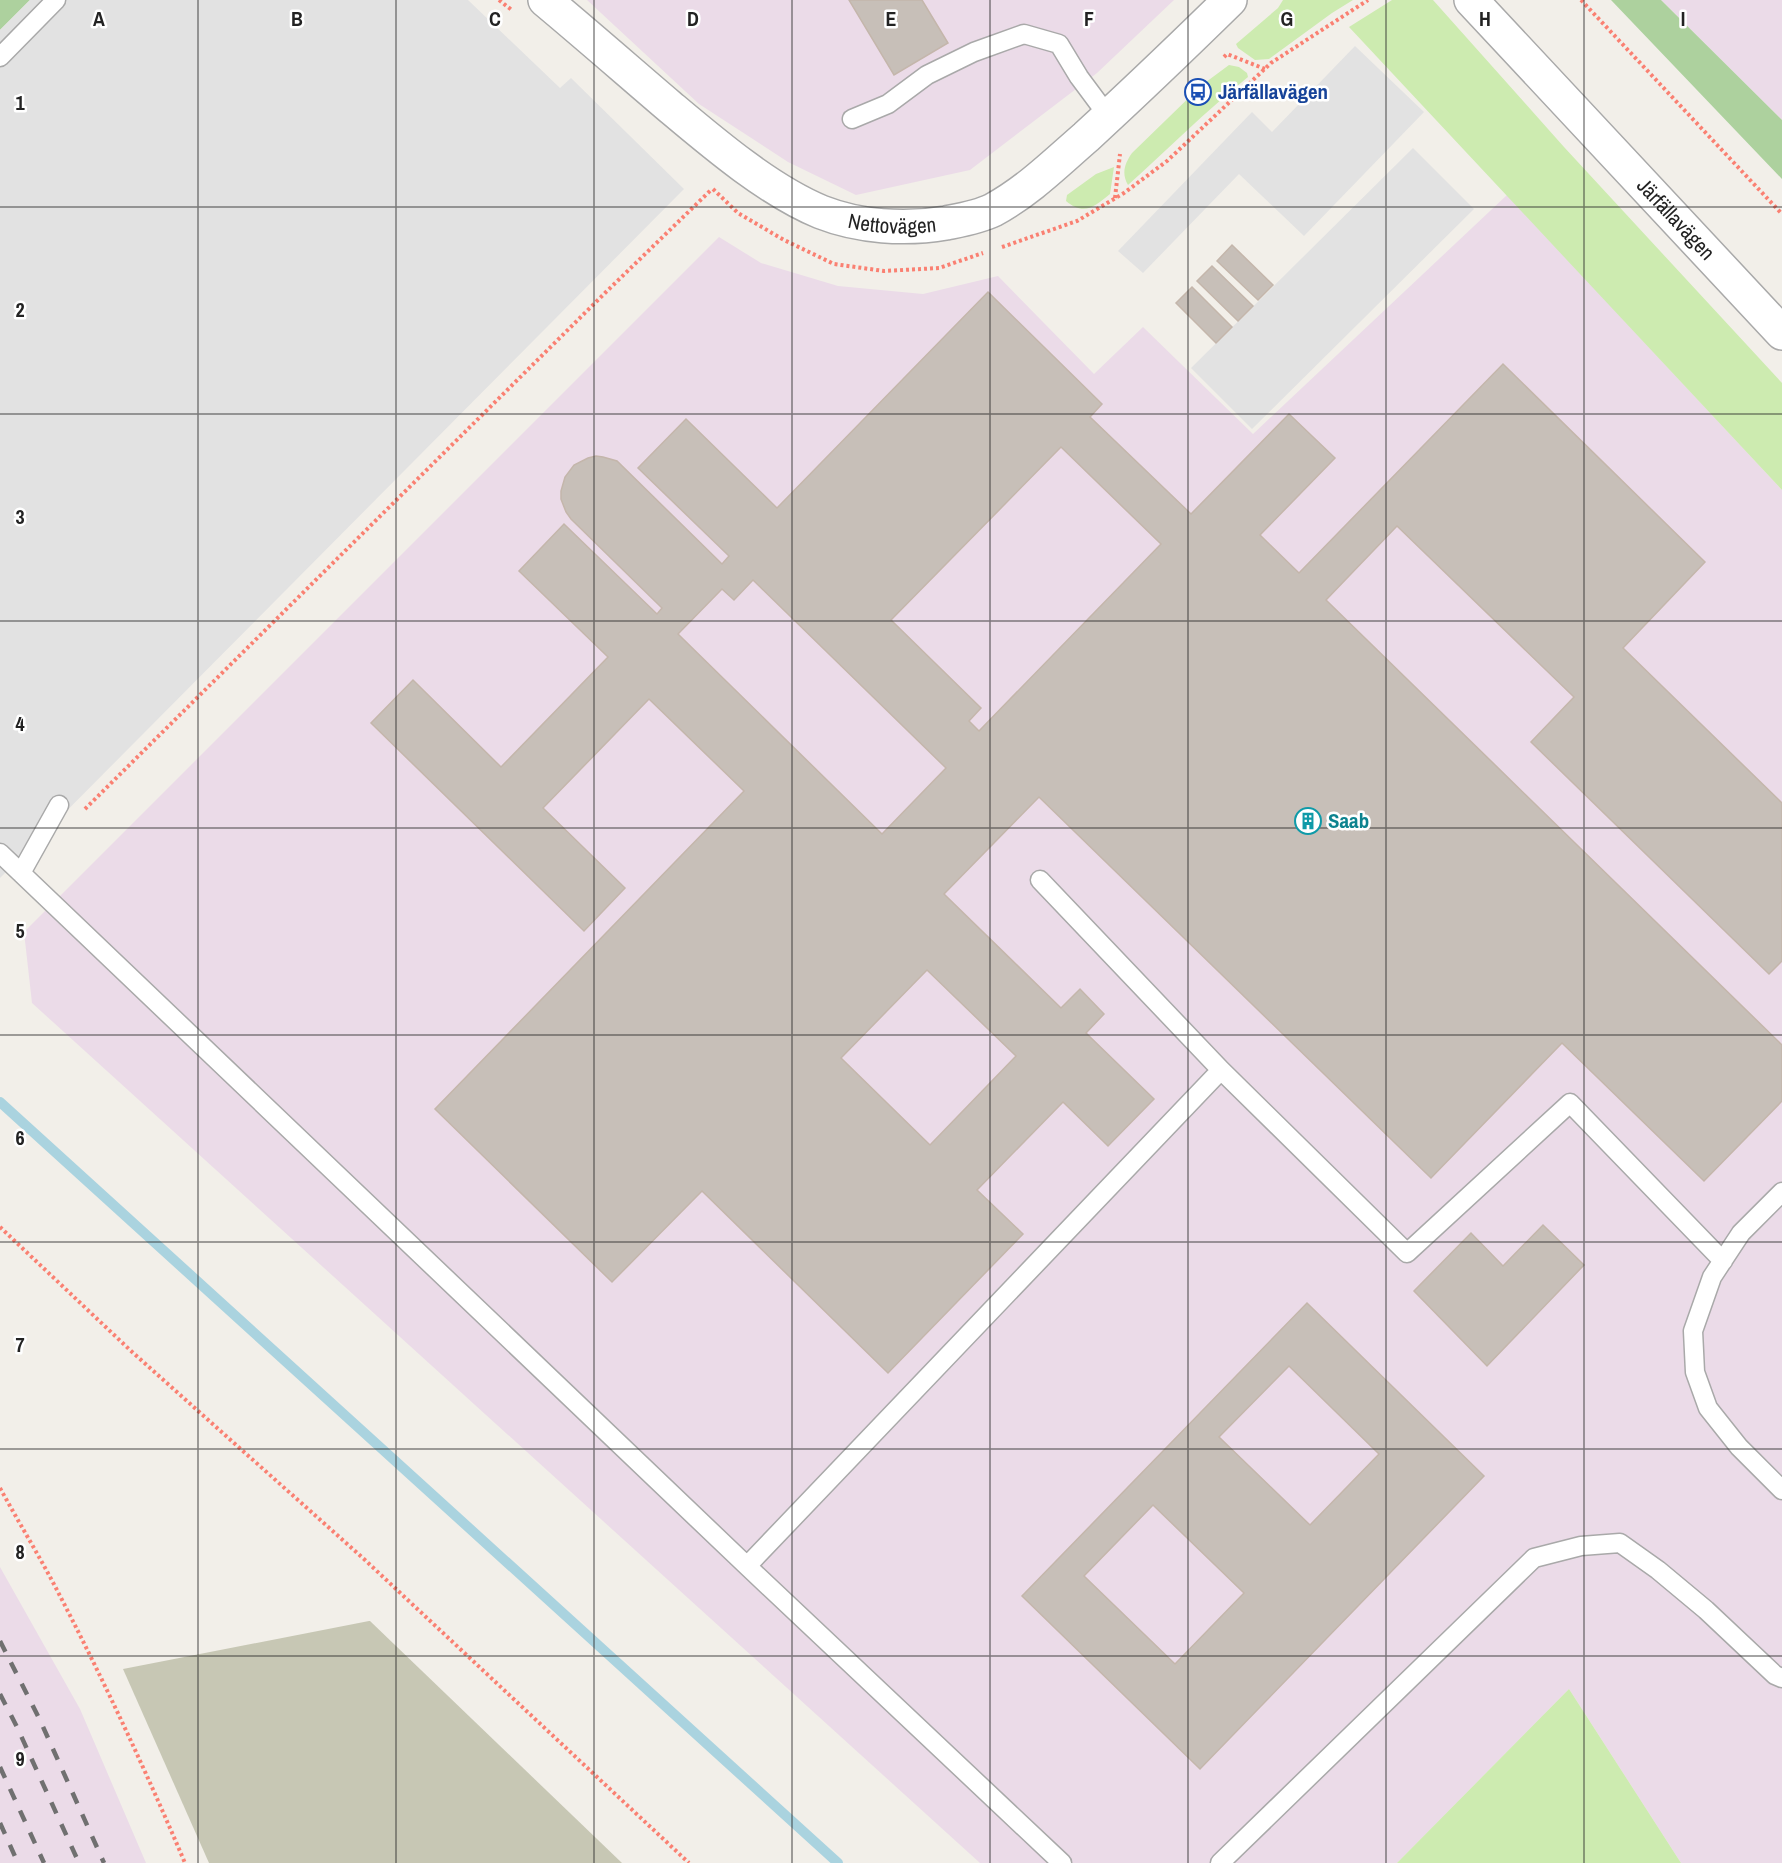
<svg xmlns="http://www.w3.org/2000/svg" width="1782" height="1863" viewBox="0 0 1782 1863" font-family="'Archivo Narrow',sans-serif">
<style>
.industrial{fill:#ebdbe8}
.construction{fill:#c7c7b4}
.grass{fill:#cdebb0}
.forest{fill:#add19e}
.parking{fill:#e2e2e2}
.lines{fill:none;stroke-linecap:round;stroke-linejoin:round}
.stream{stroke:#aad3df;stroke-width:10}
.building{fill:#c7bfb8;stroke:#c4b6ab;stroke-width:1.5;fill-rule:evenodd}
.service-casing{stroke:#a9a9a9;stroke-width:21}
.minor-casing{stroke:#a9a9a9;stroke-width:36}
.tertiary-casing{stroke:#a9a9a9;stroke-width:36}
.path{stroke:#fa8072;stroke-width:4;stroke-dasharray:3 3;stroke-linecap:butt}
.service{stroke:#fff;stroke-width:18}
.minor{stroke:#fff;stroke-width:33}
.tertiary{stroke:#fff;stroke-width:33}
.rail{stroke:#707070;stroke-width:4.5;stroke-dasharray:12 12;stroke-linecap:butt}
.grid{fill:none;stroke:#222;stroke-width:1.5;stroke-opacity:0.55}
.labels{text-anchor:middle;stroke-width:5;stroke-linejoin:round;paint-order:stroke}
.transit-label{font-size:21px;font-weight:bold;fill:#164399;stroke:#fff;text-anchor:start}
.street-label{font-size:21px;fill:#222;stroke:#fff}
.culture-label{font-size:21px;font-weight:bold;fill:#0d838f;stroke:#fff;text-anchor:start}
.grid-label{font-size:20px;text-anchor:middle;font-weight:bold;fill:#222;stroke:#fff;stroke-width:5;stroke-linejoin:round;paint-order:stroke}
</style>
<rect width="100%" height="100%" fill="#f2efe9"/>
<path class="industrial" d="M587 0H1174L1097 73 970 170 856 195 788 162 699 104Z
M1661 0H1782V120Z
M1507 195 1782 490V1863H1681L1569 1689 1397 1863H980L32 1003 24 932 719 237 761 263 838 286 923 294 998 276 1094 374 1143 327 1253 434Z
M0 1567 80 1709 146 1863H0Z"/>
<path class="construction" d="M369 1621H370L622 1863H209L123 1669Z"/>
<path class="grass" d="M1283 0H1353L1332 13 1269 59 1255 60 1238 48 1236 44 1278 8Z
M1392 0H1433L1564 147 1782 383V490L1349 27Z
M1229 65 1239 67 1247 73 1248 77C1206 111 1168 149 1128 185 1121 173 1125 163 1132 153L1202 85Z
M1114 167 1110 194C1094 207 1084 216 1066 201L1067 195 1096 174Z
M1569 1689 1681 1863H1397Z"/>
<path class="forest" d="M0 0H30L0 30Z
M1611 0H1661L1782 120V179Z"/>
<path class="parking" d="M30 0H468L560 88 571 78 684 189 0 878V30Z
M1355 46 1424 112 1304 236 1239 174 1143 273 1118 251 1252 112 1272 132Z
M1413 148 1474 209 1252 429 1191 368Z"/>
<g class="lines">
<path class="stream" d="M0 1102 838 1863"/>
</g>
<path class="building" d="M849 0H922L948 43 894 75Z
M1232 245 1273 285 1258 300 1217 261Z
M1212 266 1253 306 1238 321 1197 281Z
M1192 287 1232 327 1216 343 1176 303Z
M988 292 1102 404 1090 417 1191 514 1289 414 1335 458 1260 535 1299 573 1503 364 1705 562 1623 648 1782 803V961L1769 974 1531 742 1574 697 1397 526 1326 600 1782 1045V1101L1704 1181 1562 1043 1431 1178 1039 797 944 894 1061 1008 1080 989 1104 1014 1086 1033 1154 1099 1108 1146 1063 1102 977 1190 1023 1234 888 1373 702 1191 612 1282 435 1109 744 791 649 699 543 808 625 888 584 931 371 723 413 680 501 767 608 657 519 571 564 524 657 614 662 608 571 519 566 512 561 499V491L565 477 574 465 588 458 596 456 603 457 617 461 722 564 729 556 638 468 686 419 777 508ZM1061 447 1161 544 979 731 969 721 981 708 891 620ZM753 580 946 768 882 834 678 634 722 589 734 600ZM927 970 1016 1056 930 1145 841 1058Z
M1543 1225 1584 1265 1487 1366 1414 1291 1471 1233 1503 1266Z
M1307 1303 1484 1476 1200 1769 1022 1596ZM1289 1366 1379 1454 1310 1525 1219 1437ZM1153 1505 1244 1593 1175 1664 1084 1576Z"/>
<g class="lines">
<defs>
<path id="service" d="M0 57 56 0
M852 119 888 104 927 75 974 52 1024 34 1059 44 1079 77 1108 116
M0 853 747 1566 1062 1863
M21 873 59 805
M1040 880 1221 1070
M1782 1192 1741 1233 1712 1277 1693 1331 1695 1372 1708 1408 1739 1447 1782 1490
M747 1566 1221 1070 1407 1253 1570 1103 1723 1261
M1220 1863 1534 1558 1581 1546 1620 1543 1658 1570 1706 1610 1775 1675 1782 1678"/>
<g id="minor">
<path id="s1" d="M545 0C587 35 628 71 669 106 713 143 768 190 821 212 859 227 905 230 946 223 961 220 979 217 993 210 1028 191 1056 163 1086 137 1135 92 1183 46 1230 0"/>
</g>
<g id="tertiary">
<path id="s2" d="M1471 0 1782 333"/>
</g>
</defs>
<use href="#service" class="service-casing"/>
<use href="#minor" class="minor-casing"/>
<use href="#tertiary" class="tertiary-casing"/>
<path class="path" d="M499 0 513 11
M1581 0 1782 214
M1224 57 1227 54 1265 69
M713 189 738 213 784 240 834 264 884 271 939 268 983 253
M1115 198 1120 154
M1002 247 1077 221 1124 193 1167 161 1271 63 1368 0
M85 809 605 293 712 189
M0 1227 130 1350 365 1560 689 1863
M0 1488C19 1523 40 1557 58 1592 104 1681 146 1771 185 1863"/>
<use href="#service" class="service"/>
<use href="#minor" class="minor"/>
<use href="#tertiary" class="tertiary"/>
<path class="rail" d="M0 1641 40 1720 104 1863
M0 1694 17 1727 79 1863
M0 1767 44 1863
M0 1823 18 1863"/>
</g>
<path class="grid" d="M198 0V1863M396 0V1863M594 0V1863M792 0V1863M990 0V1863M1188 0V1863M1386 0V1863M1584 0V1863M0 207H1782M0 414H1782M0 621H1782M0 828H1782M0 1035H1782M0 1242H1782M0 1449H1782M0 1656H1782"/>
<defs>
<symbol id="bus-ring" viewBox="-11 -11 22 22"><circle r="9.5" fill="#fff" stroke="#1a4fb4" stroke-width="1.5"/><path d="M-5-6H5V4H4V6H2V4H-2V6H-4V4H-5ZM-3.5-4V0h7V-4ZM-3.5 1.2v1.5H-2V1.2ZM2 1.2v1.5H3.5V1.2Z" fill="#1a4fb4"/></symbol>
<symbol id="building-ring" viewBox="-11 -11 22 22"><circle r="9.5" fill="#fff" stroke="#0f9aa8" stroke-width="1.5"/><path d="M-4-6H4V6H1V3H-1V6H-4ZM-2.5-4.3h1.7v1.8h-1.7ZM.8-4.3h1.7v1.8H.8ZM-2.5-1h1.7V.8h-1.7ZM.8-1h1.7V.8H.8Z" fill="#0f9aa8"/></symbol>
</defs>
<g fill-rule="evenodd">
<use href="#bus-ring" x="1183" y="77" width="30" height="30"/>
<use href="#building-ring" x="1293" y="806" width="30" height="30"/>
</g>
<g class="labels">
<g class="transit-label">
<text x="1218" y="99">Järfällavägen</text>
</g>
<g class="street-label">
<text dy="7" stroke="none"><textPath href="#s1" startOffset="422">Nettovägen</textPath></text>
<text dy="7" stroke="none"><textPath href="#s2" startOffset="300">Järfällavägen</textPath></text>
</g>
<g class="culture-label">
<text x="1328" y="828">Saab</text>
</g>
</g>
<g class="grid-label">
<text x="99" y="26">A</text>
<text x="297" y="26">B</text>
<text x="495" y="26">C</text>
<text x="693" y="26">D</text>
<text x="891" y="26">E</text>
<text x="1089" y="26">F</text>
<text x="1287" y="26">G</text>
<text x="1485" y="26">H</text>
<text x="1683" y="26">I</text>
<text x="20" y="110">1</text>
<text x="20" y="317">2</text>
<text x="20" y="524">3</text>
<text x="20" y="731">4</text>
<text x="20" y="938">5</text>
<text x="20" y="1145">6</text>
<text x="20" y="1352">7</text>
<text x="20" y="1559">8</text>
<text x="20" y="1766">9</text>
</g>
</svg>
